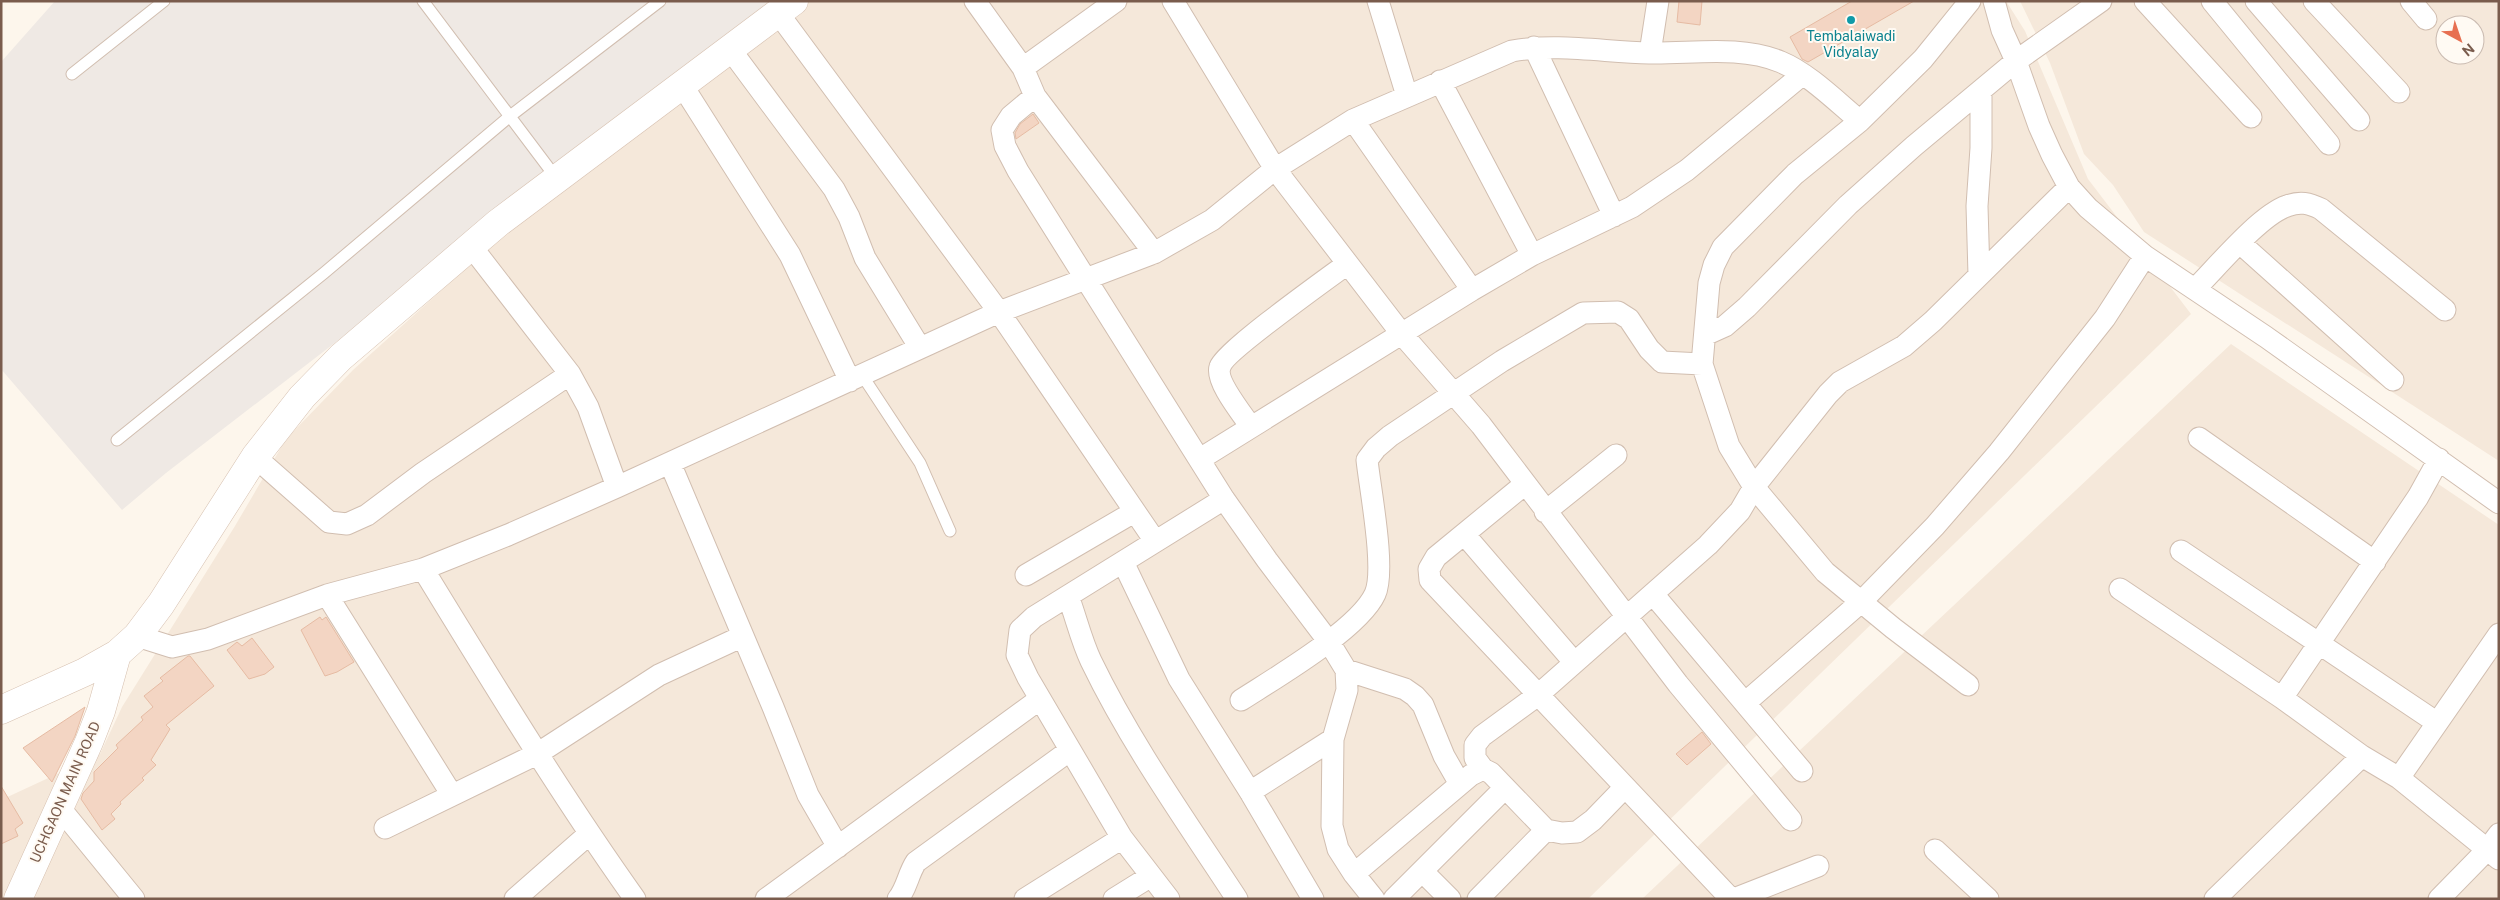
<svg xmlns="http://www.w3.org/2000/svg" width="2500" height="900" viewBox="0 0 2500 900" font-family="'Public Sans',sans-serif">
  <style>
    .residential { fill: #f5e8da; fill-rule: evenodd }
    .industrial { fill: #efe9e4 }
    .building { fill: #f3d5c3; stroke: #e6bba3 }
    .lines { fill: none; stroke-linecap: round; stroke-linejoin: round }
    .lane-casing { stroke: #d1beb0; stroke-width: 13 }
    .street-casing { stroke: #d1beb0; stroke-width: 23 }
    .secondary-casing { stroke: #d6c0b0; stroke-width: 29 }
    .lane { stroke: #fff; stroke-width: 11 }
    .street { stroke: #fff; stroke-width: 21 }
    .secondary { stroke: #fff; stroke-width: 28 }
    .culture-dot { fill: #0f9aa8; stroke: #fffaf3; stroke-width: 2 }
    .labels { text-anchor: middle; stroke-width: 4; stroke-linejoin: round; paint-order: stroke }
    .culture-label { font-size: 14px; fill: #0d838f; stroke: #fffaf3 }
    .street-label { font-size: 14px; fill: #7a5c4d; stroke: #fffaf3 }
  </style>
  <rect width="100%" height="100%" fill="#fdf6ec"/>
  <path class="residential" d="M810,1H2006L2025,31L2088,179L2191,314L1588,899H1V800L100,754L122,707L235,526L286,439L353,370L504,234L574,184Z
    M2020,1H2499V461L2144,232L2113,185L2084,154L2050,63ZM2445,25H2475V55H2445Z
    M2231,344L2499,525V899H1642Z"/>
  <path class="industrial" d="M55,1H778L166,473L122,510L1,369V62Z"/>
  <path class="building" d="M1679,1H1702L1700,25L1677,22Z
    M1852,1H1914L1808,62L1802,59L1790,37Z
    M1033,114L1039,123L1016,139L1015,133L1020,124Z
    M320,617L322,620L326,617L354,662L337,672L325,676L301,630Z
    M252,638L274,667L265,674L249,679L227,650L237,642L242,646Z
    M188,656H190L214,686L166,725L170,729L151,760L156,765L142,778L144,780L120,802L121,804L111,814L115,819L102,830L81,799L83,793L94,781V772L118,748L116,745L143,720L141,717L153,707L144,696L163,681L160,678Z
    M85,707L75,736L52,782L23,748Z
    M1702,732L1711,744L1687,765L1676,754Z
    M1,786L23,823L15,829L18,836L1,844Z"/>
  <g class="lines">
    <g class="lane-casing">
      <path id="lane" d="M423,1L557,179
        M72,74L164,1
        M862,375L920,463L950,531
        M117,440L324,273L509,117L660,1"/>
    </g>
    <g class="street-casing">
      <path id="street" d="M975,1L1023,68L1035,96L1154,253
        M1173,1L1275,169L1401,333L1481,425L1678,684L1791,820
        M1378,1L1407,96
        M1994,1L2002,30L2016,61L2039,126L2052,155L2069,187L2088,208L2145,256L2266,337L2499,503
        M2145,1L2251,117
        M2212,1L2329,144
        M2256,1L2359,120
        M2314,1L2399,92
        M2411,1L2426,19
        M778,13L999,312L1155,541
        M1534,47L1614,216
        M730,49L834,189L849,217L865,258L920,348
        M1650,53L1658,1
        M1023,68L1116,1
        M1440,81L1532,255
        M682,85L790,255L850,381
        M1035,96L1011,116L1002,130L1005,146L1018,171L1224,499L1267,560L1329,642L1346,670L1347,690L1333,739L1332,826L1338,849L1354,874L1374,899
        M1353,120L1472,290
        M2240,243L2393,380
        M471,246L570,374L588,407L617,487
        M1979,275L1977,206L1981,148V92
        M2195,289C2217,267 2260,215 2287,206C2300,201 2309,203 2321,209L2445,310
        M1705,335L1725,326L1747,307L1848,205L1914,146L2016,61L2101,1
        M1251,427C1243,415 1215,381 1220,367C1224,352 1328,278 1347,264
        M2199,438L2375,562
        M255,457L329,522L347,524L367,515L423,473L570,374
        M1200,459L1472,290L1532,255L1632,207L1687,170L1802,75
        M670,463L773,707L808,795L838,847
        M1525,484L1436,557L1429,569L1430,580L1731,899
        M1545,512L1616,455
        M1464,534L1574,662
        M2181,551L2436,722
        M1123,562L1179,679L1250,792L1313,899
        M423,569C491,680 559,792 635,899
        M1026,575L1134,512
        M2120,589L2282,698L2362,756L2399,778L2499,859
        M1653,594L1802,771
        M327,595L452,795
        M1068,596C1076,617 1081,640 1091,661C1131,744 1186,821 1237,899
        M137,636L172,647L208,639L327,595L423,569L508,535L617,487L999,312L1154,253L1212,220L1275,169L1353,120L1512,51C1557,43 1604,52 1649,53C1692,54 1740,45 1781,62C1808,73 1837,102 1860,121
        M1346,670L1405,689L1415,696L1423,705L1444,756L1460,784
        M1968,685L1893,628L1825,572L1754,487L1729,446L1702,364L1709,283L1714,265L1723,247L1795,174L1860,121L1923,59L1970,1
        M2282,698L2418,497L2439,459
        M1241,700C1275,678 1359,629 1375,594C1386,570 1370,489 1367,460L1376,448L1390,436L1502,361L1583,313L1618,312L1629,319L1649,349L1662,362L1702,364
        M1745,703L1862,601L1935,526L1999,452L2105,318L2145,256
        M1483,769L1475,758V745L1482,736L1538,695L1708,545L1740,511L1754,487L1828,394L1840,382L1904,346L1933,321L2069,187
        M2399,778L2499,634
        M1250,792L1333,739
        M59,807L134,899
        M385,828L537,754L659,675L743,636
        M1935,850L1988,899
        M1422,871L1450,899
        M1354,874L1471,775L1483,769L1491,773L1546,830L1562,833L1577,832L1593,820L1625,787
        M515,899L589,834
        M766,899L1040,699
        M898,899C907,888 908,874 916,862L1069,751
        M1025,899L1122,838
        M1114,899L1151,876
        M1169,899L1122,838L1028,678L1017,655L1020,630L1034,617L1224,499
        M1394,899L1504,789
        M1478,899L1546,830
        M1734,899L1818,866
        M2215,899L2362,756
        M2439,899L2487,850L2499,834"/>
    </g>
    <g class="secondary-casing">
      <path id="secondary" d="M1,710L85,672L117,654L137,636L161,604L255,457L302,397L341,357L498,223L794,1
        M18,899L89,742L101,711L117,654"/>
    </g>
    <use href="#lane" class="lane"/>
    <use href="#street" class="street"/>
    <use href="#secondary" class="secondary"/>
  </g>
  <circle class="culture-dot" cx="1851" cy="20" r="5"/>
  <g class="labels">
    <g class="culture-label">
      <text x="1851" y="41">Tembalaiwadi<tspan x="1851" dy="16">Vidyalay</tspan></text>
    </g>
    <g class="street-label">
      <text transform="translate(65 792) rotate(-66)" y="5">UCHGAON MAIN ROAD</text>
    </g>
  </g>
  <rect width="2500" height="900" fill="none" stroke="#7a5c4d" stroke-width="5"/>
  <g transform="translate(2460 40) rotate(140)"><circle r="24" fill="#fffaf3" stroke="#cabbb1"/>
  <path d="M0-4L9 19L0 12L-9 19Z" fill="#e76f51"/>
  <text y="-8" font-size="14" font-weight="bold" text-anchor="middle" fill="#7a5c4d">N</text>
  </g>
</svg>
